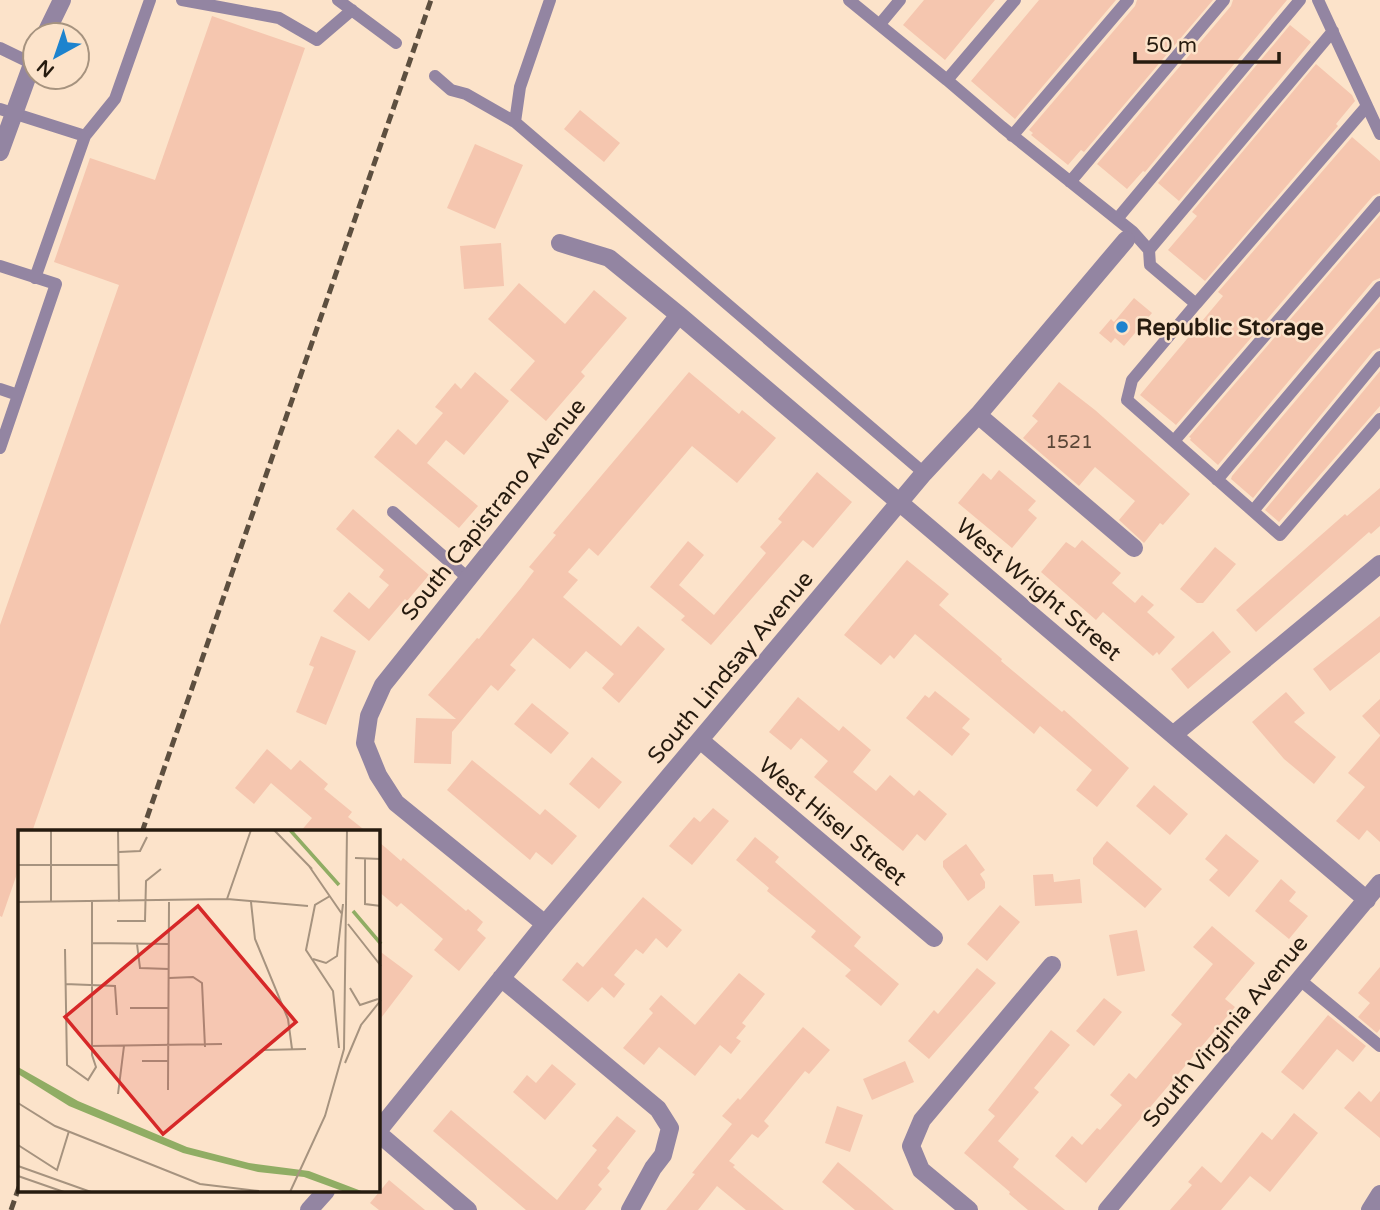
<svg xmlns="http://www.w3.org/2000/svg" width="1380" height="1210" viewBox="0 0 1380 1210" font-family="'Varela Round',sans-serif">
  <style>
    .building { fill: #f5c6af }
    .lines { fill: none; stroke-linecap: round; stroke-linejoin: round }
    .lane { stroke: #9385a2; stroke-width: 12 }
    .street { stroke: #9385a2; stroke-width: 18 }
    .rail { stroke: #5d4f3f; stroke-width: 5; stroke-dasharray: 10 5; stroke-linecap: butt }
    .poi-dot { fill: #1d83ce; stroke: #fce3ca; stroke-width: 2.5 }
    .labels { text-anchor: middle; stroke-width: 5; stroke-linejoin: round; paint-order: stroke }
    .number-label { font-size: 19px; fill: #5a4637 }
    .poi-label { font-size: 23px; font-weight: bold; fill: #261b0f; stroke: #fce3ca; text-anchor: start }
    .street-label { font-size: 23px; fill: #261b0f; stroke: #fce3ca }
    .inset-river { fill: none; stroke: #90ad64; stroke-width: 3.5 }
    .inset-road { fill: none; stroke: #a6937f; stroke-width: 2 }
    .view { fill: #d62828; fill-opacity: 0.15; stroke: #d62828; stroke-width: 3.5 }
    .inset-edge { fill: none; stroke: #261b0f; stroke-width: 3.5 }
  </style>
  <rect width="100%" height="100%" fill="#fce3ca"/>
  <path class="building" d="M924,0H995L945,60L903,25Z
    M1039,0H1116L1015,119L971,81Z
    M1137,0H1213L1084,152L1081,150L1068,165L1031,135L1033,133L1029,130L1135,6Z
    M1233,0H1287L1145,172L1143,171L1127,189L1097,164L1231,6Z
    M212,16L305,48L32,832H19V868L2,917L0,916V625L119,285L54,262L90,158L155,180Z
    M1290,25L1311,42L1179,201L1158,183Z
    M1316,64L1352,95L1355,101L1336,124L1338,126L1205,281L1168,250L1197,216L1192,212Z
    M580,110L620,143L604,162L564,129Z
    M1352,137L1380,161V193L1373,196L1176,425L1140,395L1223,296L1218,292Z
    M475,144L523,165L495,229L447,208Z
    M1380,215V278L1373,281L1218,465L1190,440L1191,438L1189,437Z
    M501,243L504,286L464,289L460,246Z
    M519,283L565,324L594,290L627,318L581,372L585,376L546,421L510,390L535,361L488,319Z
    M1134,298L1152,313L1124,346L1115,338L1111,343L1099,333L1111,319L1114,322Z
    M1380,301V348L1373,351L1253,498L1231,479L1232,476Z
    M1380,371V406L1279,522L1265,510Z
    M475,372L509,401L464,455L446,440L427,463L478,506L459,528L374,457L398,429L416,445L443,413L435,407L455,383L461,389Z
    M689,372L739,414L742,410L776,438L737,483L692,446L598,556L589,548L568,572L578,580L563,597L621,646L638,626L665,649L619,703L602,688L614,674L586,651L570,669L533,638L510,665L516,670L498,691L491,685L452,732L451,764L414,763L416,718L456,719L428,695L477,638L479,639L521,588L534,571L529,567L556,535L553,533Z
    M1059,382L1095,410L1190,494L1163,525L1160,523L1144,543L1119,520L1135,501L1095,467L1079,486L1023,438L1038,421L1032,416Z
    M999,470L1036,501L1028,510L1037,518L1012,548L958,503L983,473L991,480Z
    M817,472L852,502L813,548L803,540L711,645L681,620L685,616L650,587L688,541L704,555L679,585L714,615L766,553L760,547L782,522L778,519Z
    M1380,488V526L1371,534L1369,532L1256,632L1236,610L1345,514L1347,516Z
    M353,509L429,575L407,601L405,599L369,641L333,611L349,592L369,609L389,585L379,577L384,570L336,529Z
    M1082,540L1121,573L1112,583L1135,603L1142,595L1154,605L1147,612L1175,637L1159,655L1157,652L1153,656L1103,612L1096,620L1041,572L1066,542L1075,548Z
    M1215,547L1236,564L1203,603H1197L1180,589Z
    M907,560L949,594L939,605L1002,659L1001,661L1062,712L1064,710L1129,768L1097,807L1076,790L1092,770L1040,726L1034,734L915,634L894,659L890,655L881,665L844,635Z
    M1380,616V652L1330,691L1313,669Z
    M1213,631L1231,652L1188,689L1171,669Z
    M321,636L356,651L326,725L296,712L314,667L309,665Z
    M935,691L970,719L962,728L970,734L952,756L906,718L925,695L929,698Z
    M1286,692L1305,713L1294,722L1336,757L1314,784L1284,759L1252,722Z
    M798,697L839,731L843,726L871,750L853,772L876,791L890,775L914,796L919,790L947,814L925,841L917,834L903,851L814,777L828,761L801,738L791,750L769,732Z
    M1380,699V735L1362,716Z
    M532,703L569,733L551,754L514,724Z
    M1380,736V842L1367,830L1359,840L1336,821L1365,787L1348,773Z
    M267,749L291,770L300,760L328,784L324,789L352,812L348,817L367,832H300L312,818L271,783L254,804L235,788Z
    M592,757L622,782L599,809L569,784Z
    M472,760L540,815L545,809L577,836L552,865L536,852L530,860L447,790Z
    M1154,785L1188,814L1170,835L1136,806Z
    M713,808L729,821L692,865L669,846L694,817L700,822Z
    M1226,834L1259,861L1229,897L1209,880L1218,870L1205,859Z
    M755,837L779,857L775,862L861,937L854,946L899,984L881,1006L845,976L851,970L811,937L816,931L767,891L769,888L736,860Z
    M378,841L401,861L403,858L466,911L468,909L483,922L477,930L486,938L459,971L434,950L443,939L401,903L397,907L378,891Z
    M1107,841L1162,889L1145,908L1093,864V858Z
    M966,844L985,870L980,874L985,882V888L968,901L943,867V861Z
    M1053,874L1054,882L1080,879L1082,903L1035,906L1033,875Z
    M1281,879L1296,892L1289,901L1308,916L1289,939L1255,911Z
    M643,897L682,930L667,948L656,938L643,954L636,949L614,975L625,984L614,998L602,987L588,1002L562,980L577,962L583,967Z
    M1000,905L1020,922L987,961L967,944Z
    M1212,926L1255,963L1225,999L1235,1007L1086,1183L1055,1156L1072,1136L1082,1145L1097,1128L1100,1130L1122,1105L1110,1095L1129,1073L1136,1079L1182,1024L1171,1015L1213,964L1193,947Z
    M1137,930L1145,971L1117,976L1109,935Z
    M378,950L413,976L378,1022Z
    M1380,967V1029L1377,1033L1358,1017L1370,1003L1358,993Z
    M977,968L996,983L929,1059L908,1041L934,1010L938,1014Z
    M739,973L765,994L742,1023L746,1026L736,1038L741,1041L731,1054L720,1045L695,1076L659,1047L644,1065L623,1048L653,1013L649,1009L661,995L695,1025Z
    M1104,998L1122,1012L1094,1046L1076,1031Z
    M1328,1015L1366,1046L1353,1062L1337,1049L1303,1090L1281,1072Z
    M803,1027L830,1050L809,1074L805,1071L764,1121L769,1126L758,1138L752,1134L729,1161L735,1165L733,1167L784,1210H746L717,1186L698,1210H666L695,1174L692,1173L732,1124L722,1116L738,1098L740,1100Z
    M1051,1030L1070,1045L1034,1088L1039,1092L998,1141L1019,1159L1013,1167L1065,1210H1028L1009,1194L1010,1192L964,1153L995,1116L988,1110Z
    M905,1061L914,1082L872,1100L863,1079Z
    M552,1064L576,1084L545,1120L513,1092L527,1075L536,1083Z
    M1359,1091L1371,1102L1380,1091V1138L1344,1108Z
    M837,1106L863,1115L850,1152L825,1143Z
    M451,1110L557,1200L597,1150L592,1146L617,1116L636,1131L607,1168L610,1171L598,1185L602,1189L585,1210H526L433,1131Z
    M1294,1113L1318,1133L1270,1192L1250,1176L1221,1210H1170L1192,1185L1188,1182L1202,1166L1221,1183L1262,1132L1272,1140Z
    M838,1162L870,1189L894,1210H855L822,1182Z
    M389,1180L425,1210H379L370,1203Z"/>
  <g class="lines">
    <path class="lane" d="M182,0L279,18L317,40L352,10
      M338,0L396,43
      M550,0L520,87L515,122L924,473
      M849,0L947,80L1002,127L1133,232L1128,237
      M1318,0L1380,134
      M880,24L900,0
      M0,48L31,63
      M435,76L451,90L466,94L515,122
      M947,80L1015,0
      M0,109L85,136L35,278
      M85,136L115,99L150,0
      M1012,136L1128,0
      M1070,182L1224,0
      M1117,219L1300,0
      M1133,232L1149,250L1150,265L1196,304L1132,380L1127,400L1280,535L1380,419
      M1149,250L1333,31
      M0,266L56,284L0,448
      M1196,304L1367,106
      M0,389L18,395
      M1174,441L1380,202
      M1217,480L1380,287
      M1253,511L1380,357
      M393,512L469,579
      M1300,980L1380,1046"/>
    <path class="street" d="M45,35L62,0
      M0,152L35,56
      M560,243L609,258L679,315L1367,900
      M978,415L1134,548
      M1173,735L1380,564
      M700,740L934,938
      M545,924L396,803L378,775L365,743L369,716L383,685L679,315
      M501,978L658,1109L670,1128L663,1155L653,1168L630,1210
      M378,1131L545,924L924,473L978,415L1126,240
      M378,1133L468,1210
      M309,1210L326,1191
      M969,1210L921,1170L911,1146L922,1120L1052,965
      M1107,1210L1380,883
      M1370,1210L1380,1194"/>
    <path class="rail" d="M142,832L431,0
      M11,1210L19,1187"/>
  </g>
  <circle class="poi-dot" cx="1122" cy="327" r="7"/>
  <g class="labels">
    <g class="number-label">
      <text x="1069" y="448">1521</text>
    </g>
    <g class="poi-label">
      <text x="1136" y="335">Republic Storage</text>
    </g>
    <g class="street-label">
      <text transform="translate(493 509) rotate(-51)" y="8">South Capistrano Avenue</text>
      <text transform="translate(1039 589) rotate(40)" y="8">West Wright Street</text>
      <text transform="translate(730 667) rotate(-50)" y="8">South Lindsay Avenue</text>
      <text transform="translate(833 821) rotate(40)" y="8">West Hisel Street</text>
      <text transform="translate(1225 1031) rotate(-50)" y="8">South Virginia Avenue</text>
    </g>
  </g>
  <g transform="translate(18 830)">
    <rect width="362" height="362" fill="#fce3ca"/>
    <path d="M0,237L60,271L169,317L231,333L291,341L346,362H327L286,347L240,342L165,323L51,276L0,244Z" fill="#90ad64"/>
    <path class="inset-river" d="M272,0L321,55M335,81L363,114"/>
    <path class="inset-road" d="M100,0L101,72M256,0L294,39M101,22L122,21L129,7M337,28L363,29M347,28V74L363,76M0,35H100M291,36L324,84M312,66L297,75L288,120L315,161L321,218M209,69L233,0M0,72L209,69L290,76M33,72V0M233,72L237,109L270,189L274,219M99,91H127L128,51L143,39M330,94L363,136M74,113L150,114M119,114L122,138L151,139M47,119L49,235L70,250L78,237L74,225V72M295,129L308,133L319,126L325,74M151,148L175,147L184,153L187,217M47,154L97,156L99,185M332,158L342,175L360,169M112,178H151M73,216L204,214M246,220L288,219M124,231H150M327,233L343,195L363,170M150,260L151,72M100,264L106,216M0,273L37,296L182,354L241,361M0,315L39,340L51,301M0,336L73,362M0,346L46,362M272,362L307,286L326,219L329,0"/>
    <path class="view" d="M180,76L278,192L145,304L47,187Z"/>
    <rect width="362" height="362" class="inset-edge"/>
  </g>
  <g transform="translate(56 56) rotate(220)"><circle r="33" fill="#fce3ca" stroke="#a6937f" stroke-width="2"/>
  <path d="M0-5L12 26L0 18L-12 26Z" fill="#1d83ce"/>
  <text y="-10" font-size="19" font-weight="bold" text-anchor="middle" fill="#261b0f">N</text>
  </g>
  <path d="M1135 52v10h144v-10" fill="none" stroke="#261b0f" stroke-width="3.5"/>
  <text x="1146" y="52" font-size="21" fill="#261b0f" stroke="#fce3ca" stroke-width="5" paint-order="stroke">50 m</text>
</svg>
